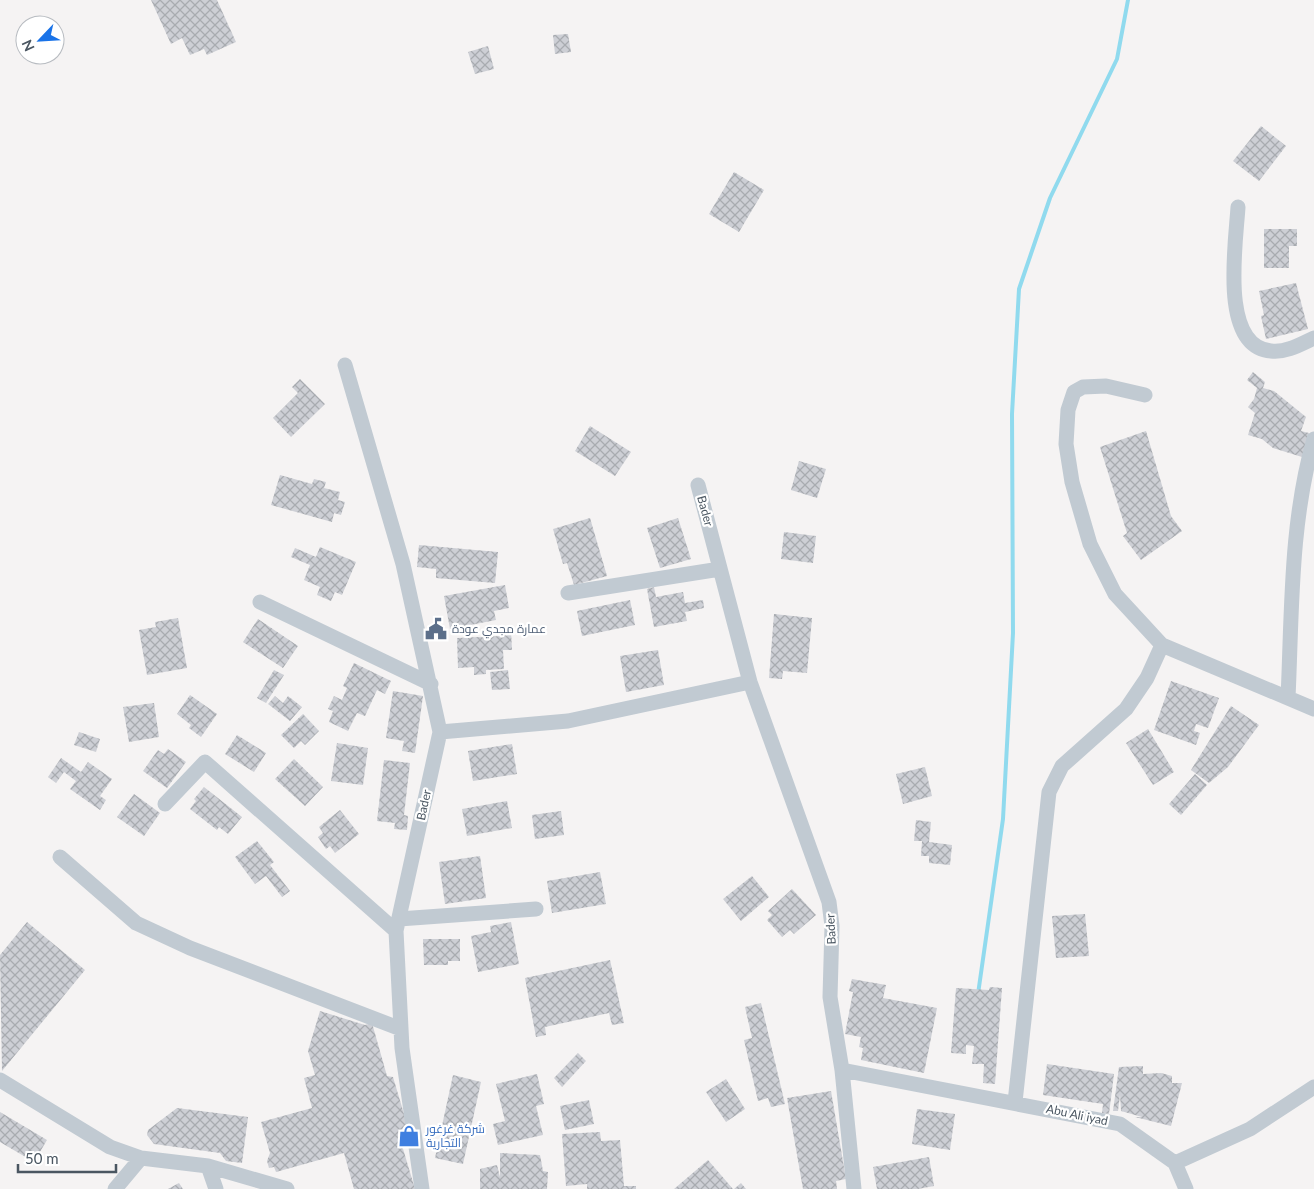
<svg xmlns="http://www.w3.org/2000/svg" width="1314" height="1189" viewBox="0 0 1314 1189" font-family="Lato,Cairo,sans-serif">
  <style>
    .lines { fill: none; stroke-linecap: round; stroke-linejoin: round }
    .stream { stroke: #90daee; stroke-width: 4 }
    .building { fill: url(#building-cross-hatch) }
    .minor { stroke: #c1cad2; stroke-width: 15 }
    .labels { text-anchor: middle; stroke-width: 4.5; stroke-linejoin: round; paint-order: stroke }
    .street-label { font-size: 12px; fill: #4a5661; stroke: #fff }
    .service-label { font-size: 12px; fill: #4e5e75; stroke: #fff; text-anchor: start }
    .shop-label { font-size: 12px; fill: #366cbe; stroke: #fff; text-anchor: start }
  </style>
  <defs>
    <pattern id="building-cross-hatch" width="8" height="8" patternUnits="userSpaceOnUse" patternTransform="scale(1.25)"><rect width="8" height="8" fill="#cdcfd5"/><path d="M0 0l8 8M0 8l8-8" fill="none" stroke="#a8abb0"/></pattern>
  </defs>
  <rect width="100%" height="100%" fill="#f5f3f3"/>
  <g class="lines">
    <path class="stream" d="M978,994L1003,819L1013,633L1012,414L1019,289L1050,198L1117,59L1128,0"/>
  </g>
  <path class="building" d="M151,0H217L236,42L207,55L204,49L190,55L182,38L171,44Z
    M568,34L571,52L555,54L553,35Z
    M488,46L494,69L475,74L468,52Z
    M1261,126L1286,146L1259,181L1233,161Z
    M734,172L764,190L739,232L709,214Z
    M1264,229H1297V246H1289V268H1264Z
    M1296,283L1308,329L1266,339L1261,316L1264,315L1259,291Z
    M1253,372L1265,382L1263,388L1274,391L1306,417L1301,431L1309,433L1302,457L1273,448L1262,439L1248,435L1255,413L1248,407L1254,399L1257,388L1247,380Z
    M300,379L325,404L291,437L273,418L298,393L292,387Z
    M590,426L631,452L615,476L575,451Z
    M1146,431L1171,516L1182,531L1141,560L1123,536L1127,533L1100,447Z
    M799,461L826,469L817,498L791,490Z
    M280,475L312,484L314,479L326,482L324,488L340,492L338,500L345,502L341,515L334,513L332,522L271,505Z
    M590,518L607,576L574,585L567,563L563,564L553,529Z
    M678,518L691,559L660,568L647,528Z
    M784,532L816,536L813,563L781,559Z
    M419,545L498,552L495,583L436,578V569L417,567Z
    M320,547L356,562L342,595L335,592L331,601L317,595L320,587L304,580L310,565L291,557L295,548L316,557Z
    M505,585L509,608L494,611L496,620L450,629L444,596Z
    M654,587L656,597L683,592L685,603L703,600L704,608L685,612L687,621L654,627L647,589Z
    M630,600L635,625L582,636L577,611Z
    M774,614L812,618L807,673L783,671L782,679L769,678Z
    M178,618L187,668L147,675L139,630L156,627L155,622Z
    M258,619L298,646L283,668L243,642Z
    M511,631L512,650H503L504,669L486,670V674L474,675V667L458,668L457,638L501,636V632Z
    M658,650L664,685L626,692L620,656Z
    M354,663L391,681L385,694L377,690L365,716L357,713L348,731L329,722L333,711L328,709L334,696L342,700L347,688L343,686Z
    M274,670L284,675L266,703L257,698Z
    M508,670L510,689L492,690L490,672Z
    M1171,681L1219,698L1208,728L1196,724L1194,731L1200,733L1196,745L1154,730Z
    M393,691L423,696L415,753L402,751L404,741L386,738Z
    M190,695L217,714L201,737L189,728L191,725L177,714Z
    M275,696L283,703L288,696L302,707L290,721L268,704Z
    M154,703L159,737L129,742L123,707Z
    M1231,706L1259,725L1228,767L1209,783L1191,770Z
    M303,714L319,731L305,745L301,741L294,748L281,735Z
    M1148,729L1174,772L1153,785L1126,743Z
    M79,732L100,739L96,752L74,745Z
    M237,735L266,753L254,772L225,754Z
    M337,743L368,748L363,785L331,781Z
    M512,744L517,774L473,781L468,751Z
    M168,749L186,762L167,788L143,771L158,750L164,754Z
    M61,758L81,772L88,762L112,779L100,796L106,800L100,810L70,789L76,781L64,772L56,783L48,777Z
    M294,759L323,787L305,806L275,779Z
    M384,760L410,763L404,815L408,816L407,830L394,829L395,823L377,821Z
    M925,767L932,796L903,804L896,774Z
    M1195,774L1207,785L1181,815L1169,804Z
    M204,787L242,817L228,834L219,827L217,830L190,809L196,801L194,799Z
    M134,794L160,813L144,836L117,817Z
    M507,801L512,828L467,836L462,809Z
    M340,810L359,834L335,853L330,846L326,849L318,837L323,833L319,827Z
    M561,811L564,835L535,839L532,815Z
    M916,820L931,822L929,842L952,845L950,865L929,863V856H921L922,841H914Z
    M257,841L274,862L270,865L290,891L282,897L266,876L255,884L235,857Z
    M480,856L486,898L445,904L439,862Z
    M600,872L606,904L552,913L547,881Z
    M752,876L769,897L741,921L723,899Z
    M792,889L816,915L794,934L790,930L782,937L767,920L772,915L768,911Z
    M1085,914L1089,956L1056,958L1052,916Z
    M27,922L85,970L2,1071L0,955Z
    M511,922L519,964L478,972L471,936L491,932L490,926Z
    M423,939H460V961H448V965H424Z
    M610,960L624,1023L612,1025L609,1013L545,1027L546,1035L536,1037L525,978Z
    M852,979L886,985L883,998L937,1008L924,1073L861,1060L863,1048L859,1047L861,1037L845,1034L853,992L849,991Z
    M990,987L1002,988L995,1084L983,1083L984,1064H972L974,1046L966,1045V1054L951,1053L956,988L989,990Z
    M761,1003L785,1104L771,1107L768,1098L758,1101L744,1040L752,1038L745,1007Z
    M320,1011L365,1025L372,1023L387,1076L393,1077L407,1124L401,1142L415,1189H354L344,1153L276,1172L274,1167L269,1168L267,1161L270,1153L261,1122L312,1108L304,1078L315,1075L308,1051Z
    M578,1053L586,1061L562,1087L554,1078Z
    M1047,1064L1114,1074L1109,1114L1102,1113L1103,1104L1043,1095Z
    M1143,1066V1074L1161,1073L1172,1076V1083H1182L1171,1126L1135,1117H1142L1121,1111L1120,1095L1118,1111H1113L1119,1067Z
    M537,1074L544,1104L536,1106L543,1135L498,1145L493,1124L505,1121L496,1084Z
    M453,1075L481,1082L463,1164L435,1158Z
    M726,1079L745,1109L726,1122L706,1092Z
    M831,1091L846,1179L836,1181L837,1189H803L787,1098Z
    M589,1100L594,1124L565,1130L560,1106Z
    M177,1108L248,1117L242,1163L226,1161L220,1153L154,1144L147,1135L148,1130Z
    M917,1109L955,1114L950,1150L912,1144Z
    M0,1112L47,1140L34,1162L0,1142Z
    M600,1132L601,1141L620,1140L624,1186H636V1189H587V1184L566,1186L562,1134Z
    M500,1153L540,1155L543,1171L548,1172L547,1189H480V1169L497,1165L500,1177Z
    M929,1157L934,1186L918,1189H877L873,1167Z
    M708,1160L733,1189H674Z
    M179,1183L183,1189H168Z
    M741,1183L746,1189H734Z"/>
  <g class="lines">
    <path class="minor" d="M1238,207C1236,242 1219,347 1271,351C1286,353 1301,344 1314,338
      M345,365L403,564L440,732
      M1145,395L1106,386L1083,387L1074,392L1068,410L1066,444L1072,482L1090,544L1115,594L1162,645L1314,709
      M698,485L750,682L829,902L832,926L830,997L842,1070L854,1189
      M568,593L720,569
      M260,602L431,684
      M1288,698C1292,612 1290,522 1314,439
      M165,804L205,762L396,931
      M60,857L136,923L190,948L401,1029
      M399,919L536,909
      M842,1070L1120,1124L1175,1163L1250,1129L1314,1087
      M0,1080L110,1147L141,1158L208,1166L287,1189
      M1015,1102L1049,792L1062,766L1126,709L1147,678L1162,645
      M1175,1163L1186,1189
      M208,1166L216,1189
      M115,1189L141,1158
      M422,1189L402,1048L396,931L440,732L568,721L750,682"/>
  </g>
  <defs>
    <g id="civic-bare" transform="scale(1.725)"><path d="M-.6-6.5H3V-4.5H.6V-3L4-1V1h2V6H-6V1h2V-1L-.6-3ZM-1.2 2.5V6h2.4V2.5Z" fill="#5c6f8a" stroke="#fff" stroke-width="2.5" paint-order="stroke"/></g>
    <g id="shop-bare" transform="scale(1.725)"><path d="M-5-2.5h2.3a2.7 3.5 0 0 1 5.4 0H5L5.5 6h-11ZM-1.5-2.5h3a1.5 2.3 0 0 0-3 0Z" fill="#3f7fe0" stroke="#fff" stroke-width="2.5" paint-order="stroke"/></g>
  </defs>
  <g fill-rule="evenodd">
    <use href="#civic-bare" x="436" y="629"/>
    <use href="#shop-bare" x="409" y="1136"/>
  </g>
  <g class="labels">
    <g class="street-label">
      <text transform="translate(705 511) rotate(75)" y="4">Bader</text>
      <text transform="translate(424 805) rotate(-78)" y="4">Bader</text>
      <text transform="translate(831 929) rotate(-93)" y="4">Bader</text>
      <text transform="translate(1077 1115) rotate(12)" y="4">Abu Ali iyad</text>
    </g>
    <g class="service-label">
      <text x="452" y="633">عمارة مجدي عودة</text>
    </g>
    <g class="shop-label">
      <text x="426" y="1133">شركة غرغور<tspan x="426" dy="14">التجارية</tspan></text>
    </g>
  </g>
  <g transform="translate(40 40) rotate(245)"><circle r="24" fill="#ffffff" stroke="#b7bbc0"/>
  <path d="M0-4L9 19L0 12L-9 19Z" fill="#1a73e8"/>
  <text y="-8" font-size="14" font-weight="bold" text-anchor="middle" fill="#4a5661">N</text>
  </g>
  <path d="M18 1164v8h98v-8" fill="none" stroke="#4a5661" stroke-width="2.5"/>
  <text x="25" y="1164" font-size="15" fill="#4a5661" stroke="#ffffff" stroke-width="4" paint-order="stroke">50 m</text>
</svg>
